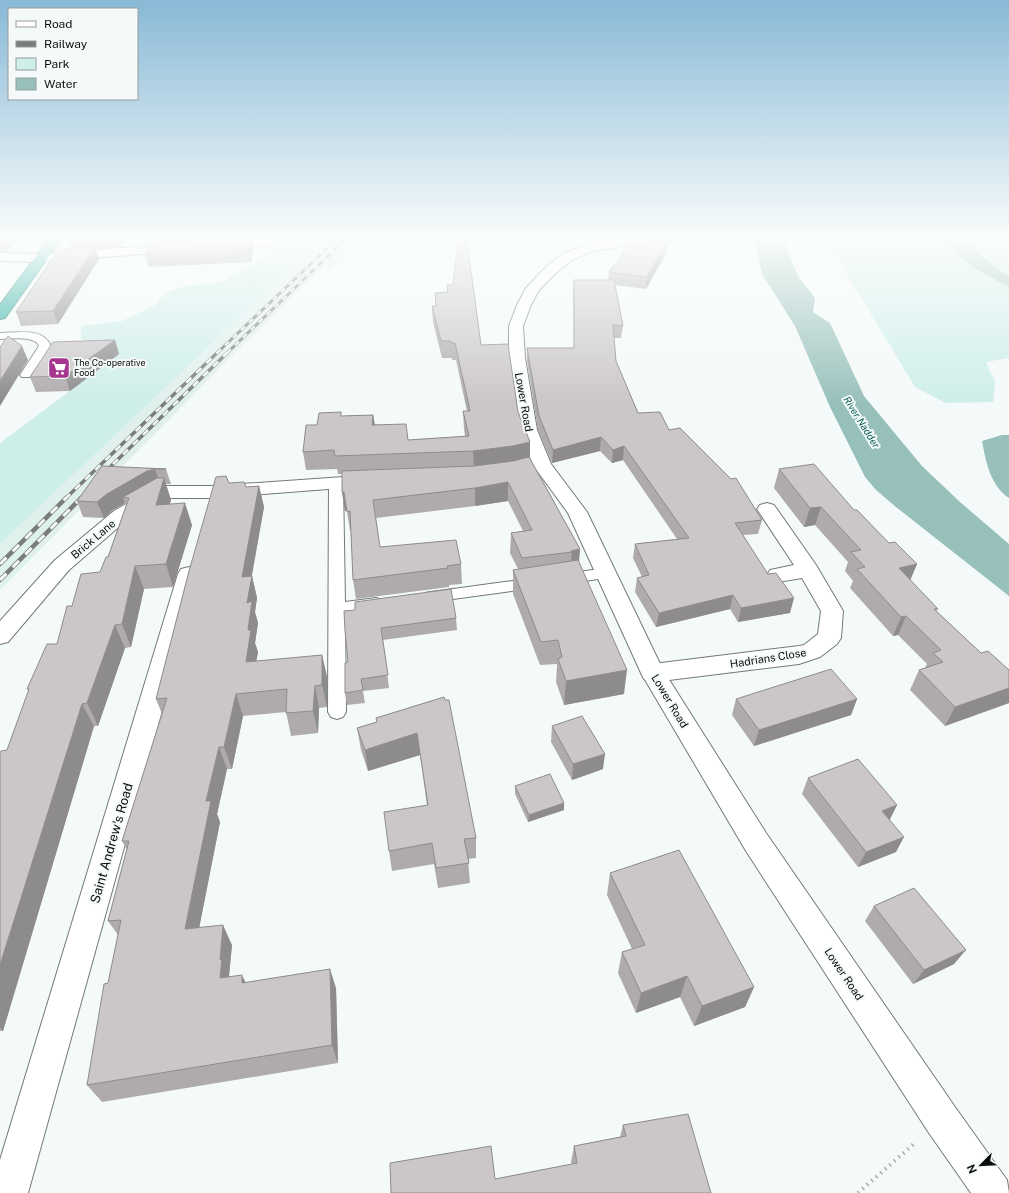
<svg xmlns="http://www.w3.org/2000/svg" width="1009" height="1193" viewBox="0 0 1009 1193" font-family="'Public Sans',sans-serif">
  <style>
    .built { fill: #e0f0ed }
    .green { fill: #ceeeea }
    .water { fill: #98c0bb }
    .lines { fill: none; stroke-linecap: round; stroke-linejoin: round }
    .lane-casing { stroke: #747979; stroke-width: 2 }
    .street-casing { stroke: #747979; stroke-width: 2 }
    .secondary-casing { stroke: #747979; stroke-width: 2 }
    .highway-casing { stroke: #1c746d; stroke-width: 2 }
    .path-far1 { stroke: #a8adac; stroke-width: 1.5; stroke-dasharray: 0.5 2; stroke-linecap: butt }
    .path { stroke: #a8adac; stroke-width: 4; stroke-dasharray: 1.5 4.5; stroke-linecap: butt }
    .lane { fill: #fff; fill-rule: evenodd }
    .street { fill: #fff; fill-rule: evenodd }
    .secondary { fill: #fff; fill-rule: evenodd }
    .highway { fill: #25aba0; fill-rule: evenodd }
    .rail-far2-casing { stroke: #797d7c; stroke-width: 3 }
    .rail-far1-casing { stroke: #797d7c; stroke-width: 3.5 }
    .rail-casing { stroke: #797d7c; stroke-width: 4.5 }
    .rail-far2 { stroke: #f4faf9; stroke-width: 2; stroke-dasharray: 5.5; stroke-linecap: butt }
    .rail-far1 { stroke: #f4faf9; stroke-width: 2.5; stroke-dasharray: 7; stroke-linecap: butt }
    .rail { stroke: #f4faf9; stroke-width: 3; stroke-dasharray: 9; stroke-linecap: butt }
    .wall { fill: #afaaad }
    .shaded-wall { fill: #8e8b8d }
    .building { fill: #cbc6c9; stroke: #8e8b8d }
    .labels { text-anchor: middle; stroke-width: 4; stroke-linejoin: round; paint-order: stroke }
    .far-poi-label { font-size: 9px; fill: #0c0e0e; stroke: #f4faf9; text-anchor: start }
    .far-water-label { font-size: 10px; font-style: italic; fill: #0a5e58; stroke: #f4faf9 }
    .street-label { font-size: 11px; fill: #0c0e0e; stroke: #f4faf9 }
    .near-street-label { font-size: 13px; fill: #0c0e0e; stroke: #f4faf9 }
  </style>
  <rect width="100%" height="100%" fill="#f4faf9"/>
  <path class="built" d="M285,236H362L330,270L322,269L237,351L0,590V544L296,264L258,262Z"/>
  <path class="green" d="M824,236H935L975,269L1009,287V358L986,362L995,382L993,402L946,403L915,387Z
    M961,236H1009V277L975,251Z
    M258,262L296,264L0,544V443L119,354L109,349L81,339V326L122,321L155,305L164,294L184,286L219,283Z"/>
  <path class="water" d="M757,236H784L787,250L799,278L815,298L813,312L830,323L864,396L922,466L960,502L1009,544V596L896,507L876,490L865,477L830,407L795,326L762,274L757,251Z
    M935,236H961L975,251L1009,277V287L975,269Z
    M1002,435H1009V498C990,485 986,462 982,441Z"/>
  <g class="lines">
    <g class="lane-casing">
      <path id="lane" d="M0,333C17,333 43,327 51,346L30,377H22L20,375L39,346C35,335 10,339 0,339Z
        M336,478L341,479L343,482L345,602L376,598L382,600L384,604L382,608L345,614L346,712L343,717L337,719L331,717L328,712L329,482L331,479Z
        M607,568L612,569L615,573L612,577L564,584L558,583L556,579L558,575L564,574Z
        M535,578L541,579L543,583L541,587L431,602L425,601L423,597L425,593L431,592Z"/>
    </g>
    <g class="street-casing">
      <path id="street" d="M269,238L273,239L275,242L273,245L223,249L219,248L217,245L219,242L223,241Z
        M176,244L180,245L182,248L180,251L42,262L0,261V253L42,254Z
        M372,475L379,477L381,481L379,485L213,498H164L128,519L69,570L8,642L0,644V621L55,560L114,511L153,488L160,486H213Z
        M767,503L774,505L816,565L843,611L841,638L837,644L820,657L799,664L653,682L644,679L641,673L644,667L653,664L799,646L804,645L818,634L821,611L802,578L778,582L770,580L767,575L770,570L794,565L757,509L760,505Z
        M189,567L197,569L200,574L28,1193H0V1160L178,574L181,569Z"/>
    </g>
    <g class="secondary-casing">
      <path id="secondary" d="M633,236H659L657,239L653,240L590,252L572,260L558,271L539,290L531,305L523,326L525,358L537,430L551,464L587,512L663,670L766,833L955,1107L1007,1180L1009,1193H971L929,1133L746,851L641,673L568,513L533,465L519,430L509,358V326L517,305L526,288L548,265L562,254L583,246Z"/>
    </g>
    <g class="highway-casing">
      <path id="highway" d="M51,236H63L5,318L0,319V305Z"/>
    </g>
    <path class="path-far1" d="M527,236L556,239
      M286,240L334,237L440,236"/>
    <path class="path" d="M858,1193L916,1142"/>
    <use href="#lane" class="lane"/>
    <use href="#street" class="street"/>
    <use href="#secondary" class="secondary"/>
    <use href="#highway" class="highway"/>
    <g class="rail-far2-casing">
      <path id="rail-far2" d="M217,353L340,236
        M227,353L349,236"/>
    </g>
    <g class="rail-far1-casing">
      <path id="rail-far1" d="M103,474L228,352
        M65,499L218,352
        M80,499L85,493"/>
    </g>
    <g class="rail-casing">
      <path id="rail" d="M0,564L66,498
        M0,580L81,498"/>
    </g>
    <use href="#rail-far2" class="rail-far2"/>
    <use href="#rail-far1" class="rail-far1"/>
    <use href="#rail" class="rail"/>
  </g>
  <path class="wall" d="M0,236H19L7,252H0Z
    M127,236L120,247L95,249L99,259L58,324L21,326L16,312L71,248L69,241Z
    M156,236H257V237L252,238L254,248L251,262L149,267L145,254L158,242Z
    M667,242L666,253L646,289L615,285L623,326L621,338H614L616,361L638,413L669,430L762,520L758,534L743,535L790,613L738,622L730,609L656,627L635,592L637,578L642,577L633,558L635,544L677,539L623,460L612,463L600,451L552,463L538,430L527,361V348H574L573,292L574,280H608L609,272Z
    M435,293L481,345L518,412L530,458L580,549L579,563L624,694L564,705L556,682L557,666V664L540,665L513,594V570L518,569L510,553L511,533L523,531L508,501L475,506L376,518L380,547L461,564L462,584L449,585V587L356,599L353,580L351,531H350L347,511H345L342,492V474H338L337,469L306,470L303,452L317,425L342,416L373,415L375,424L408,440L465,436L464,429L463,411H467L456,360H452V358H442L433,322L432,306H436Z
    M119,354L70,391L36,392L30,377Z
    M102,466L166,469L171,484H166L171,500L170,504L192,525L173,587L144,589L131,647L125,648L98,726H94L3,1031H0V753L7,750L29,691L27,689L57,644L72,606L100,572L108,557L126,505L125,503L113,510L104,518L83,517L77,501Z
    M779,469L854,510L889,543L917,564L910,580L938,609L936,611L981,653L1009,670V703L945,726L910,690L919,670L925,668L927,664L898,635L893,636L850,588L853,581L845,571L848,562L815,525L804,527L774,488Z
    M229,483L246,487L259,486L264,507L252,576L257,598L255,612L258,623L255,643L258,652L256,661L322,655L327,677V707L319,708L318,733L291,736L286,712L243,716L232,769H227L217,814L220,822L199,928L232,945L229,976L230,977L245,982L336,988L338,1063L102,1102L87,1085L118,935L108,921L127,850L122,841L162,714L156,699Z
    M355,610L456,618L457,630L383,640L389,688L363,691L365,703L347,705L345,693Z
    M444,697L476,838V858L468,859L470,883L438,888L434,864L392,871L389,851L427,805L420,755L368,771L361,750L357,728L377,722L376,718Z
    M736,699H857L851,715L754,746L732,715Z
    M552,726L603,769L572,780L551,742Z
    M808,778L897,805L890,819L896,852L858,867L802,794Z
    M515,786L564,803V810L528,822L515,794Z
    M610,873L754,987L745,1007L694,1026L680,997L636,1013L618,973L622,952L632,949L607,895Z
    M874,906L954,964L913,984L865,921Z
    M623,1125L711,1193H391L495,1179L572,1164L571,1162L574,1146L620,1137Z"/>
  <path class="shaded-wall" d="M1,236H19L7,252Z
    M119,236H127L120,247L118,238Z
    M252,236L254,248L251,262L248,250Z
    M667,242L666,253L646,289L647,277Z
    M95,247L99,259L58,324L53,311Z
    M115,340L119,354L70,391L65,376Z
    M22,346L28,360L0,406V381Z
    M373,415L376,434L372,425Z
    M601,437L600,451L552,463L553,450Z
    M530,442V460L474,470L473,451Z
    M624,446L623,460L612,463L613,450Z
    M155,469L160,484L129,498L123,497L125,503L113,510L104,518L97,502L107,494L147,471Z
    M164,478L171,500L163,527L156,505Z
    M508,482V501L475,506V488Z
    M259,486L264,507L250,584L252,576L257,598L255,612L258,623L255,643L258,652L252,684L246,662L248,630L247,603L242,577Z
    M342,492H344L347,511H345Z
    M185,503L192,525L173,587L166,564Z
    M821,507L815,525L804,527L810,508Z
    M580,549L578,568L570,570L572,552L571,551Z
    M917,564L909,583L899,568Z
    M135,566L144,589L131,647L122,624Z
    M733,595L730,609L656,627L659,613Z
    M794,598L790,613L738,622L741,608Z
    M906,616L898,635L893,636L901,617Z
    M115,625L125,648L98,726L87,703Z
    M322,655L327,677V707L322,685Z
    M627,670L624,694L564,705L566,681Z
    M315,686L319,708L318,733L313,711Z
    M1009,688V703L945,726L955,707Z
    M236,694L243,716L232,769L224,747Z
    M857,699L851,715L754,746L759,730Z
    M82,704L94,726L3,1031L0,1028V965Z
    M417,733L420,755L368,771L365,750Z
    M219,747L227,769L217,814L220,822L195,949L185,929L206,801Z
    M605,754L603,769L572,780L573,764Z
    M564,803V810L528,822L529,815Z
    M897,805L889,821L882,811Z
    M904,837L896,852L858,867L866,852Z
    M223,925L232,945L229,976L231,979L220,978V960Z
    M966,950L954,964L913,984L924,970Z
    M330,969L336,988L338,1063L332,1045Z
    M242,975L251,994L242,983Z
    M687,976L680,997L636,1013L641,993Z
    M754,987L745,1007L694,1026L702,1006Z"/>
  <path class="building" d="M72,236H119L118,238L69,241Z
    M240,236H252L248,250L145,254L150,243Z
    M636,237L667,242L647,277L609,272Z
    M458,241H467L481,345L508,344L518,412L530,442L513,446L473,451L335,456L334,450L303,452L306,425H317L319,413L341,412V416L373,415L372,425L406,424L408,440L469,436L463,411H470L455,343H451V341H441L432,306H436L435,293L448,292L447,285H453Z
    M95,247L53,311L16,312L59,249Z
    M574,280H614L623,326L613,325L616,361L638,413L660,412L669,430L680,428L731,479L736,478L762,520L735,523L768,574L776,573L794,598L741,608L733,595L659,613L637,578L649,575L635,544L689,538L624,446L613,450L601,437L553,450L539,416L527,348H574Z
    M8,336L22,346L0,381V347Z
    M115,340L65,376L30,377L53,342Z
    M529,457L580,549L571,551L572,552L522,558L511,533L532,530L508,482L475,488L373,500L380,547L456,540L461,564L447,566L448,568L353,580L350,511L347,512L344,492H342V471L474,466L513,461Z
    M814,464L854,510H857L889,543L895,542L917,564L899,568L938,609H934L981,653L988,651L1009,670V688L955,707L919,670L943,662L933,653L941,650L906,616L901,617L857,569L865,567L851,552L861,550L821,507L810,508L779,469Z
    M102,466L166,469H155L147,471L107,494L97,502L77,501Z
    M226,476L229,483L244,482L246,487L259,486L242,577L252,576L247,603L252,601L248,630H251L246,662L322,655V685L315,686L313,711L286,713L287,689L236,694L224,747H219L206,801H211L185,929L223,925L220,960L222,959L220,978L242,975V983L330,969L332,1045L87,1085L104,984L108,983L121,920L108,921L129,841H122L167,698L156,699L189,571L216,477Z
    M157,478H164L156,505L185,503L166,564L135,566L122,624L115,625L87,703L82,704L0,965V753L1,751L7,750L29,689H27L47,644H57L67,606H72L81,574L100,572L106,557H108L129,498L123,497Z
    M578,560L627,670L566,681L558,659L562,657L558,640L541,642L513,570Z
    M451,589L456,618L381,628L388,675L361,679L363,690L345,693V663L348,662L345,631L344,611L355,610V602Z
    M831,669L857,699L759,730L736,699Z
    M444,697L445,700H449L476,838L464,839L469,863L436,868L432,843L389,851L384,812L428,805L417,733L365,750L357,728L377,722L376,718Z
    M582,716L605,754L573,764L552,726Z
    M858,759L897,805L882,811L904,837L866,852L808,778Z
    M550,774L564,803L529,815L515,786Z
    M679,850L754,987L702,1006L687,976L641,993L622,952L645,945L610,873Z
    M914,888L966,950L924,970L874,906Z
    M688,1114L711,1193H391L390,1163L491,1146L495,1179L577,1163L574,1146L626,1136L623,1125Z"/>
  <linearGradient id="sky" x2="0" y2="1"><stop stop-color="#88b9d6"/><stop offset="0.59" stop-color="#fafdfc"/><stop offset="1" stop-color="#fafdfc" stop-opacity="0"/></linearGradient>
  <rect width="1009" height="403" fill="url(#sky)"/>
  <defs>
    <g id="supermarket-square" transform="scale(1.15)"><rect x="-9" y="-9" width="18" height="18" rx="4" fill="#a73590" stroke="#f4faf9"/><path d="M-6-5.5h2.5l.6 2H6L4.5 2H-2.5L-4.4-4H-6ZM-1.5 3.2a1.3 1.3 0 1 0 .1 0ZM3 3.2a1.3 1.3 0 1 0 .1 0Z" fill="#fff"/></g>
  </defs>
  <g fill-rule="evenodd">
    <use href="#supermarket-square" x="59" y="368"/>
  </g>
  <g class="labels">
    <g class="far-poi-label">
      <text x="74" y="366">The Co-operative<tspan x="74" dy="10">Food</tspan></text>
    </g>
    <g class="far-water-label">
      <text transform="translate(862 422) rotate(58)" y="4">River Nadder</text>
    </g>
    <g class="street-label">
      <text transform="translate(524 402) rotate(80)" y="4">Lower Road</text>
      <text transform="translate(93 539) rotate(-40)" y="4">Brick Lane</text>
      <text transform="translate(768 658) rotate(-9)" y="4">Hadrians Close</text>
      <text transform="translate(670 701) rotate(59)" y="4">Lower Road</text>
      <text transform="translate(844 974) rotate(56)" y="4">Lower Road</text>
    </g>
    <g class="near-street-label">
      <text transform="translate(111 843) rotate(-74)" y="5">Saint Andrew's Road</text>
    </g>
  </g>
  <rect x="8" y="8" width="130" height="92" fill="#f4faf9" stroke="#979c9b"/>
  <rect x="16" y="21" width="20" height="6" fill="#ffffff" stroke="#979c9b"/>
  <text x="44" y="28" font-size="12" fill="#0c0e0e">Road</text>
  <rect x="16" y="41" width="20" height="6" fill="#797d7c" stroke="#979c9b"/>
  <text x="44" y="48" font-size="12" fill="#0c0e0e">Railway</text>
  <rect x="16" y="58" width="20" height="12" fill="#ceeeea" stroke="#979c9b"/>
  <text x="44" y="68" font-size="12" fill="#0c0e0e">Park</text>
  <rect x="16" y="78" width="20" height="12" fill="#98c0bb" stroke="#979c9b"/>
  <text x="44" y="88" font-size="12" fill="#0c0e0e">Water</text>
  <g transform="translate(981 1165) rotate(246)" stroke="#f4faf9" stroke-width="3" paint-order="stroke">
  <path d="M0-3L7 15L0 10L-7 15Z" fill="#0c0e0e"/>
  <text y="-6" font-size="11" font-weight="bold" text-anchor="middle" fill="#0c0e0e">N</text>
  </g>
</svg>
